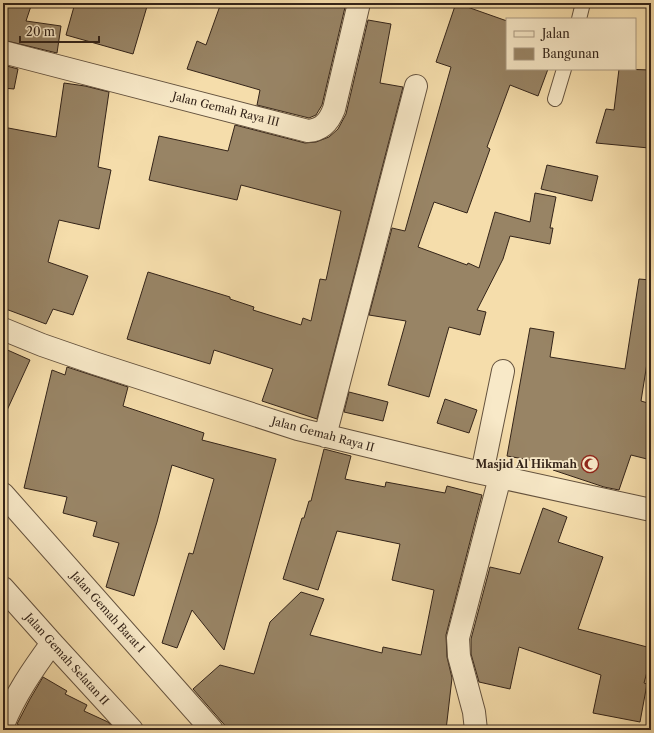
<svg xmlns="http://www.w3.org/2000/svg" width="654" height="733" viewBox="0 0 654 733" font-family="'Libre Caslon Text',serif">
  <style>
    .building { fill: #988465; stroke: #342419 }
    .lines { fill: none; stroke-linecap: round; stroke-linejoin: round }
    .service-casing { stroke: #64523e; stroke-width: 16 }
    .minor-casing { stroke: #64523e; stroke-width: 24 }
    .service { stroke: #f8e9c8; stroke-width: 14 }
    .minor { stroke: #f8e9c8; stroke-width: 22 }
    .labels { text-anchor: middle; stroke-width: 3.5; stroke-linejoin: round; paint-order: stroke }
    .street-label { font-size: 11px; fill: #342419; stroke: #f8e9c8 }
    .poi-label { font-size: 11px; font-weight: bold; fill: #342419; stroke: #f8e9c8; text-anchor: end }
  </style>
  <rect width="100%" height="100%" fill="#f5ddab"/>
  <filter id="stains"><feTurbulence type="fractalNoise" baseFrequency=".005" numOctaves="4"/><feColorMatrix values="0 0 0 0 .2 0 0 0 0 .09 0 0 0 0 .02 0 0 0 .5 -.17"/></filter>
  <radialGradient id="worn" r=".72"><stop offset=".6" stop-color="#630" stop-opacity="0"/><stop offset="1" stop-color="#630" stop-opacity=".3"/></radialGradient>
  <path class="building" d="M3,3H32L26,21L61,26L57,53L3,40Z
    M75,3H148L133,54L66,35Z
    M221,3H346L322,105L316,115L309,118L257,105L260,90L187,69L197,41L206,45Z
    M456,3L507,21V69H548L538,96L510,85L487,147L490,149L467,213L434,202L418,247L467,265L468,263L479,268L495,212L530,222L535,193L556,197L550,228H553L550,244L510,236L503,259L477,310L486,312L480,335L449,327L429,397L388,385L406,321L369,315L392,228L405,231L451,67L436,62Z
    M368,20L391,24L380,83L403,87L317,419L262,401L273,369L214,350L210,364L127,339L148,272L230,297V299L254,307L253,310L301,325L303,318L311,321L320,279L326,280L341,211L241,185L237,200L149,180L159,136L228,151L235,125L305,143L316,142L329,137L338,129L346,114Z
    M3,65L18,69L14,89L3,88Z
    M619,69L651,70V128L649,148L596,143L606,109L614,110Z
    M64,83L85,86L109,92L98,167L111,170L99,229L59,220L48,262L88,276L73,315L53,309L46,324L3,308V127L56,137Z
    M547,165L598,176L592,201L541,189Z
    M639,279L651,280V338L641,401L651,404V460L631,455L619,490L604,487L553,470V464L507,456L530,328L554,332L550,357L625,369Z
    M3,348L30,360L3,419Z
    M67,367L128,387L123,406L204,433L202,440L276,459L224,650L192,610L177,648L162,643L189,553L193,554L214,479L172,465L157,522L134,596L106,587L119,543L93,536L97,522L63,513L67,497L24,488L52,370L65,375Z
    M349,392L388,402L383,421L344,412Z
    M445,399L477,410L469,433L437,423Z
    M324,449L351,456L345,479L385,487L386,482L445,493L447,486L482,495L446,635L447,657L452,678L446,730H229L193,689L220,665L254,674L270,622L301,592L324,599L310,635L382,653L383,647L421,655L434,590L392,580L400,544L337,531L318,590L283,579L302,518H304L309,501H311Z
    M543,508L567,517L558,542L603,557L578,629L651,648V657L644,683L647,684L640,722L593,713L601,675L519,647L510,689L479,682L471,654V639L490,567L520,574Z
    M43,677L67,691L65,694L87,705L84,711L108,722L115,730H28L17,724L30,699Z"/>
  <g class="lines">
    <g class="service-casing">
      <path id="service" d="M579,19L583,3
        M555,99L564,69"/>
    </g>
    <g class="minor-casing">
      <path id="minor" d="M3,52L308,131C322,130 329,122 334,109L359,3
        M3,329L42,345L94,363L298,429L472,471L651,510
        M325,436L416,86
        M482,473L503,371
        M3,494L212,730
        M3,588L52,643L132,730
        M3,725C15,695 33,669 52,643
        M476,730L474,712L459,656L458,638L500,477"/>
    </g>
    <use href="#service" class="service"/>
    <use href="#minor" class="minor"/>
  </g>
  <defs>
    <g id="mosque-ring" transform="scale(0.9)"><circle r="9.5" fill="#f8e9c8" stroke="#8f2418" stroke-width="1.5"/><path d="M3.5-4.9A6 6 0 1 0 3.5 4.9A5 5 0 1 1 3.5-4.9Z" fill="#8f2418"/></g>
  </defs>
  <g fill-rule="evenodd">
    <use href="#mosque-ring" x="590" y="464"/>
  </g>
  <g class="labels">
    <g class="street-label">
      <text transform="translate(226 109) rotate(14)" y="4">Jalan Gemah Raya III</text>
      <text transform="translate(323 434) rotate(15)" y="4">Jalan Gemah Raya II</text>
      <text transform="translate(108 612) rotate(48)" y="4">Jalan Gemah Barat I</text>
      <text transform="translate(67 659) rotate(48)" y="4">Jalan Gemah Selatan II</text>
    </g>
    <g class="poi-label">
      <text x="577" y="468">Masjid Al Hikmah</text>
    </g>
  </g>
  <rect width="654" height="733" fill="none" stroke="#f5ddab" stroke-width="16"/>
  <rect x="4" y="4" width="646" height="725" fill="none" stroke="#342419" stroke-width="2"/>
  <rect x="8" y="8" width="638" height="717" fill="none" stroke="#342419"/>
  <rect x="506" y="18" width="130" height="52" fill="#f8e9c8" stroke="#aa9a82"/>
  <rect x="514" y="31" width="20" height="6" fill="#f8e9c8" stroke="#aa9a82"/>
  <text x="542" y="38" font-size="12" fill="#342419">Jalan</text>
  <rect x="514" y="48" width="20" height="12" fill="#988465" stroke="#aa9a82"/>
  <text x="542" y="58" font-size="12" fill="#342419">Bangunan</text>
  <path d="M20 36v6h79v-6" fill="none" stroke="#342419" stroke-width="2"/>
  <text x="26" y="36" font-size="12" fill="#342419" stroke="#f8e9c8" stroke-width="3" paint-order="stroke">20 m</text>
  <rect width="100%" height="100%" filter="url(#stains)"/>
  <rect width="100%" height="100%" fill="url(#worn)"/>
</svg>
